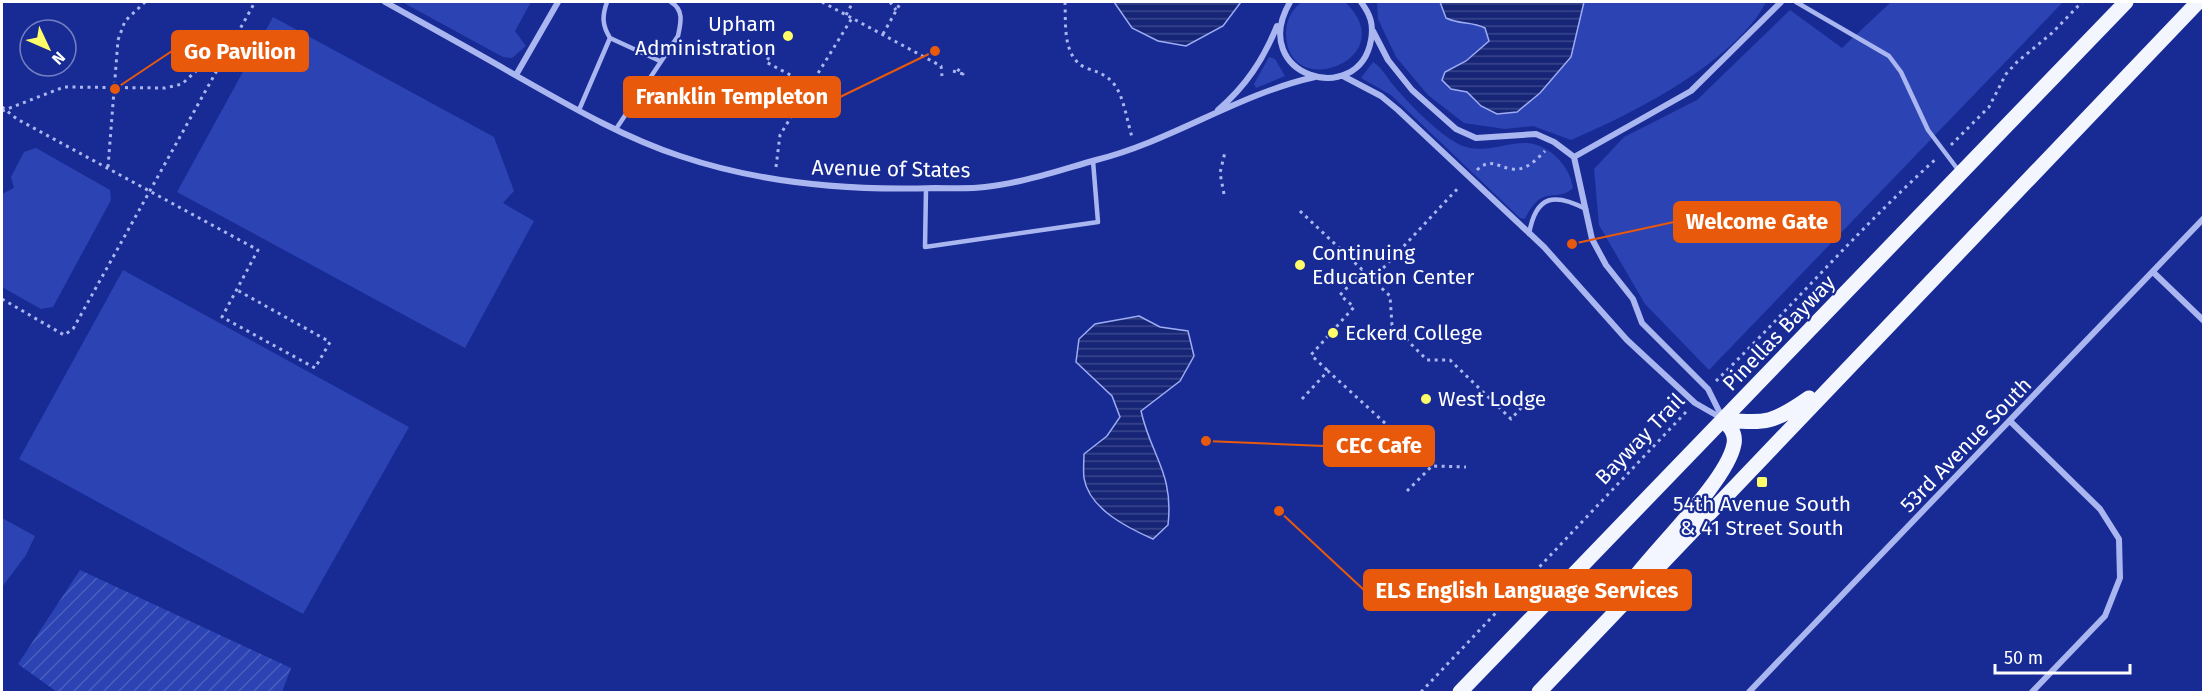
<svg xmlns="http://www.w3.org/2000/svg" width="2205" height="694" viewBox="0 0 2205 694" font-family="'Fira Sans',sans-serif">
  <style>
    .green { fill: #2c43b3 }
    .garden { fill: url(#garden-furrows) }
    .water { fill: url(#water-rules); stroke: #9dacf3; stroke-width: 1.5 }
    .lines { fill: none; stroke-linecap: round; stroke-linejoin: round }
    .path { stroke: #aab6f0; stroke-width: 3; stroke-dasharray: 3 4.5; stroke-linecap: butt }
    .lane { stroke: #aab6f0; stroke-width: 4.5 }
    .street { stroke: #aab6f0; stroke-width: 6 }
    .primary { stroke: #f3f5ff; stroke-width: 15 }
    .poi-dot { fill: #fffe69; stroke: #182b95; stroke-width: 2 }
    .labels { text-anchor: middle; stroke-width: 4.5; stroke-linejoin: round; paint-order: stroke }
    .poi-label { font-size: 21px; fill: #fff; stroke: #182b95; text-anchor: start }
    .street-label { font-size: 21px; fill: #fff; stroke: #182b95 }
    .leader { fill: none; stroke: #e8590c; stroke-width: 2 }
    .callout-dot { fill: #e8590c; stroke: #182b95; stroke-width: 2 }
    .callout { fill: #e8590c; stroke: #e8590c; stroke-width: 2 }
    .callout-label { font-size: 22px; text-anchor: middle; font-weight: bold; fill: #fff }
  </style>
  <defs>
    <pattern id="garden-furrows" width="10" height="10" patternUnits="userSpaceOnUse" patternTransform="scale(1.5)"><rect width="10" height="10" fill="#2c43b3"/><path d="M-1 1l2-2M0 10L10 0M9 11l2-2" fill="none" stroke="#4c5fbe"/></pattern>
    <pattern id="water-rules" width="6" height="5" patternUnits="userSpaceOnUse" patternTransform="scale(1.5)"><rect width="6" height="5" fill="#172577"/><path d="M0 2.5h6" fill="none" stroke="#3a468b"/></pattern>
  </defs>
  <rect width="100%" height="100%" fill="#182b95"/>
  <path class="green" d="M402,2H531L515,31L526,46L512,58L503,57Z
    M1302,2H1345C1405,59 1286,104 1286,33C1286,20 1292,9 1302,2Z
    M1377,2H1766C1735,62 1632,114 1571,140L1533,126L1505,129L1464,123L1428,95L1396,57L1378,19Z
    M1891,2H2063L1709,370L1645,304L1599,225L1594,169L1624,137L1697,100L1790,10L1842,48Z
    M273,17L494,137L514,191L503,203L534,221L465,348L177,192Z
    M1269,57L1275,59L1285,76L1256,88L1254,84Z
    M1373,62C1382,67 1387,78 1394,86C1409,104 1442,138 1463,146C1486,154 1505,142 1527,143C1550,145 1570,166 1573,188C1556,204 1543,182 1525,219L1520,218L1391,95L1361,78Z
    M36,148L110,190L111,200L53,307L41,309L2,287V194L14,188L11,177L24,152Z
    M123,270L409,427L303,614L19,459Z
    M2,518L35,536L26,555L2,587Z"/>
  <path class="garden" d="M80,570L291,668L282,692H57L18,664Z"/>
  <path class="water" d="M1114,2H1241L1223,26L1186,46L1158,41L1132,28Z
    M1440,2H1584L1571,57L1540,93L1517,112L1497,114L1481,106L1467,92L1451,89L1442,80L1445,72L1466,61L1489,41L1485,28C1471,21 1461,25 1446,18Z
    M1139,316L1160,327L1188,331L1194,356L1180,381L1141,411C1151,456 1174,473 1168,525L1153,539C1128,528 1089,509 1084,478C1083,470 1084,462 1084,454L1107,436L1120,417L1112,396L1076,362L1079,339L1095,324Z"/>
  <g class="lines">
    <path class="path" d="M822,2L941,66L942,76
      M890,2L896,10
      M1065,2C1066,24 1062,57 1086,68C1097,72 1106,74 1114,84C1124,97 1127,121 1132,137
      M846,15L853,2
      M883,34L901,2
      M773,51L766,62L811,86
      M953,71L963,74L955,67
      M2,107L17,119L258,250L222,317L315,368L330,342L237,290
      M2,111L64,87L165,88L182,84L237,33
      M1951,145L1989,107L2006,74L2017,62L2052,33L2082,2
      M108,167L118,40L125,21L145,2
      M776,167L780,135L852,18
      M1477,170C1491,157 1497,167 1512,169C1526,171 1536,160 1545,151
      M1224,194L1220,173L1225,152
      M1300,211L1390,296L1392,325L1427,360H1450L1511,419L1522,407
      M1373,279L1460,186
      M2,299L64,335L73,329L255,2
      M1327,370L1311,355L1354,307L1340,295L1363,271
      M1716,381C1791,308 1859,228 1937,158
      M1302,399L1328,371L1432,466
      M1407,491L1432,466L1466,467
      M1421,692L1686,412"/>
    <path class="lane" d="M1796,2L1889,56L1901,72L1928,130L1959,171
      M610,38L660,61
      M579,110L610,38C602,25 602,16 607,2
      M616,129L678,36C681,22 684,10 671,2
      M926,189L925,247L1098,222L1093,161
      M1529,234C1536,194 1555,193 1586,209"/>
    <path class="street" d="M385,2C428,26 472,50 515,75C568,105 622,137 680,156C763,184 848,191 935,188C952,188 969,189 985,187C1022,183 1060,170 1096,160C1172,141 1238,94 1315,77
      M1290,2C1247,76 1359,109 1371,40C1374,24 1370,14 1361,2
      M1373,31L1388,60L1412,90L1456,129L1476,138L1536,134L1554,142L1574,157L1592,239L1606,265L1633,299L1642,323L1708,389L1723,419
      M516,75L558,2
      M1343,76L1381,96L1398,110L1544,247L1627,340L1695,403L1723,419
      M1218,110C1246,86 1263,60 1277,26
      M1574,157L1691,91L1781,2
      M2153,272L2204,321
      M2011,422L2100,509L2119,539L2120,578L2105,616L2032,692
      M1749,692L2204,218"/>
    <path class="primary" d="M1723,420C1767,423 1772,424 1809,398
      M1622,594C1648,555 1727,483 1734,444C1736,433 1730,427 1723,420
      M1460,692L2126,2
      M1539,692L2198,2"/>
  </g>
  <g class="poi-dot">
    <circle cx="788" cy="36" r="6"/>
    <circle cx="1300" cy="265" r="6"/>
    <circle cx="1333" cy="333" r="6"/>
    <circle cx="1426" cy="399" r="6"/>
    <rect x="1756" y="476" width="12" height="12" rx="3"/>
  </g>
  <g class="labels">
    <g class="poi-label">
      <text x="776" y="31" text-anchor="end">Upham<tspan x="776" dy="24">Administration</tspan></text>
      <text x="1312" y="260">Continuing<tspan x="1312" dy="24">Education Center</tspan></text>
      <text x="1345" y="340">Eckerd College</text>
      <text x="1438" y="406">West Lodge</text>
      <text x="1762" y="511" text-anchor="middle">54th Avenue South<tspan x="1762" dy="24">&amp; 41 Street South</tspan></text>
    </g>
    <g class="street-label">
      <text transform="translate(891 169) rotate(1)" y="7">Avenue of States</text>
      <text transform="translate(1779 333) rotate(-46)" y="7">Pinellas Bayway</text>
      <text transform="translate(1640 439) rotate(-46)" y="7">Bayway Trail</text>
      <text transform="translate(1966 445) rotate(-46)" y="7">53rd Avenue South</text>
    </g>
  </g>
  <path class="leader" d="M115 89L172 51M935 51L840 97M1572 244L1674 222M1206 441L1324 446M1279 511L1364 590"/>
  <g class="callout-dot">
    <circle cx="115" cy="89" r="6"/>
    <circle cx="935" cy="51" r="6"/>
    <circle cx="1572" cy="244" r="6"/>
    <circle cx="1206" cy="441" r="6"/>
    <circle cx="1279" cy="511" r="6"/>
  </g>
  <g class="callout">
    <rect x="172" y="31" width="136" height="40" rx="6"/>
    <rect x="624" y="77" width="216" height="40" rx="6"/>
    <rect x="1674" y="202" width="166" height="40" rx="6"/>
    <rect x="1324" y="426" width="110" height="40" rx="6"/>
    <rect x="1364" y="570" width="327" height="40" rx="6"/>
  </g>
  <g class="callout-label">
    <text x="240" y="59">Go Pavilion</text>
    <text x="732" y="104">Franklin Templeton</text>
    <text x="1757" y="229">Welcome Gate</text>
    <text x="1379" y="453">CEC Cafe</text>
    <text x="1527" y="598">ELS English Language Services</text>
  </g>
  <rect width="2205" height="694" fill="none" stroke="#ffffff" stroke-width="6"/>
  <g transform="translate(48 48) rotate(134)"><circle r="28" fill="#182b95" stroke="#7480bf" stroke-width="1.5"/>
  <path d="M0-4.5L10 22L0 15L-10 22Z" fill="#fffe69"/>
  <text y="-9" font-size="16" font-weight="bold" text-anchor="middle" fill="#ffffff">N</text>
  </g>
  <path d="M1995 664v9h135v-9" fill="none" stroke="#ffffff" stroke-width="3"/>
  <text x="2004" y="664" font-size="18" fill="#ffffff" stroke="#182b95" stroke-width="4.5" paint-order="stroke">50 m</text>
</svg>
